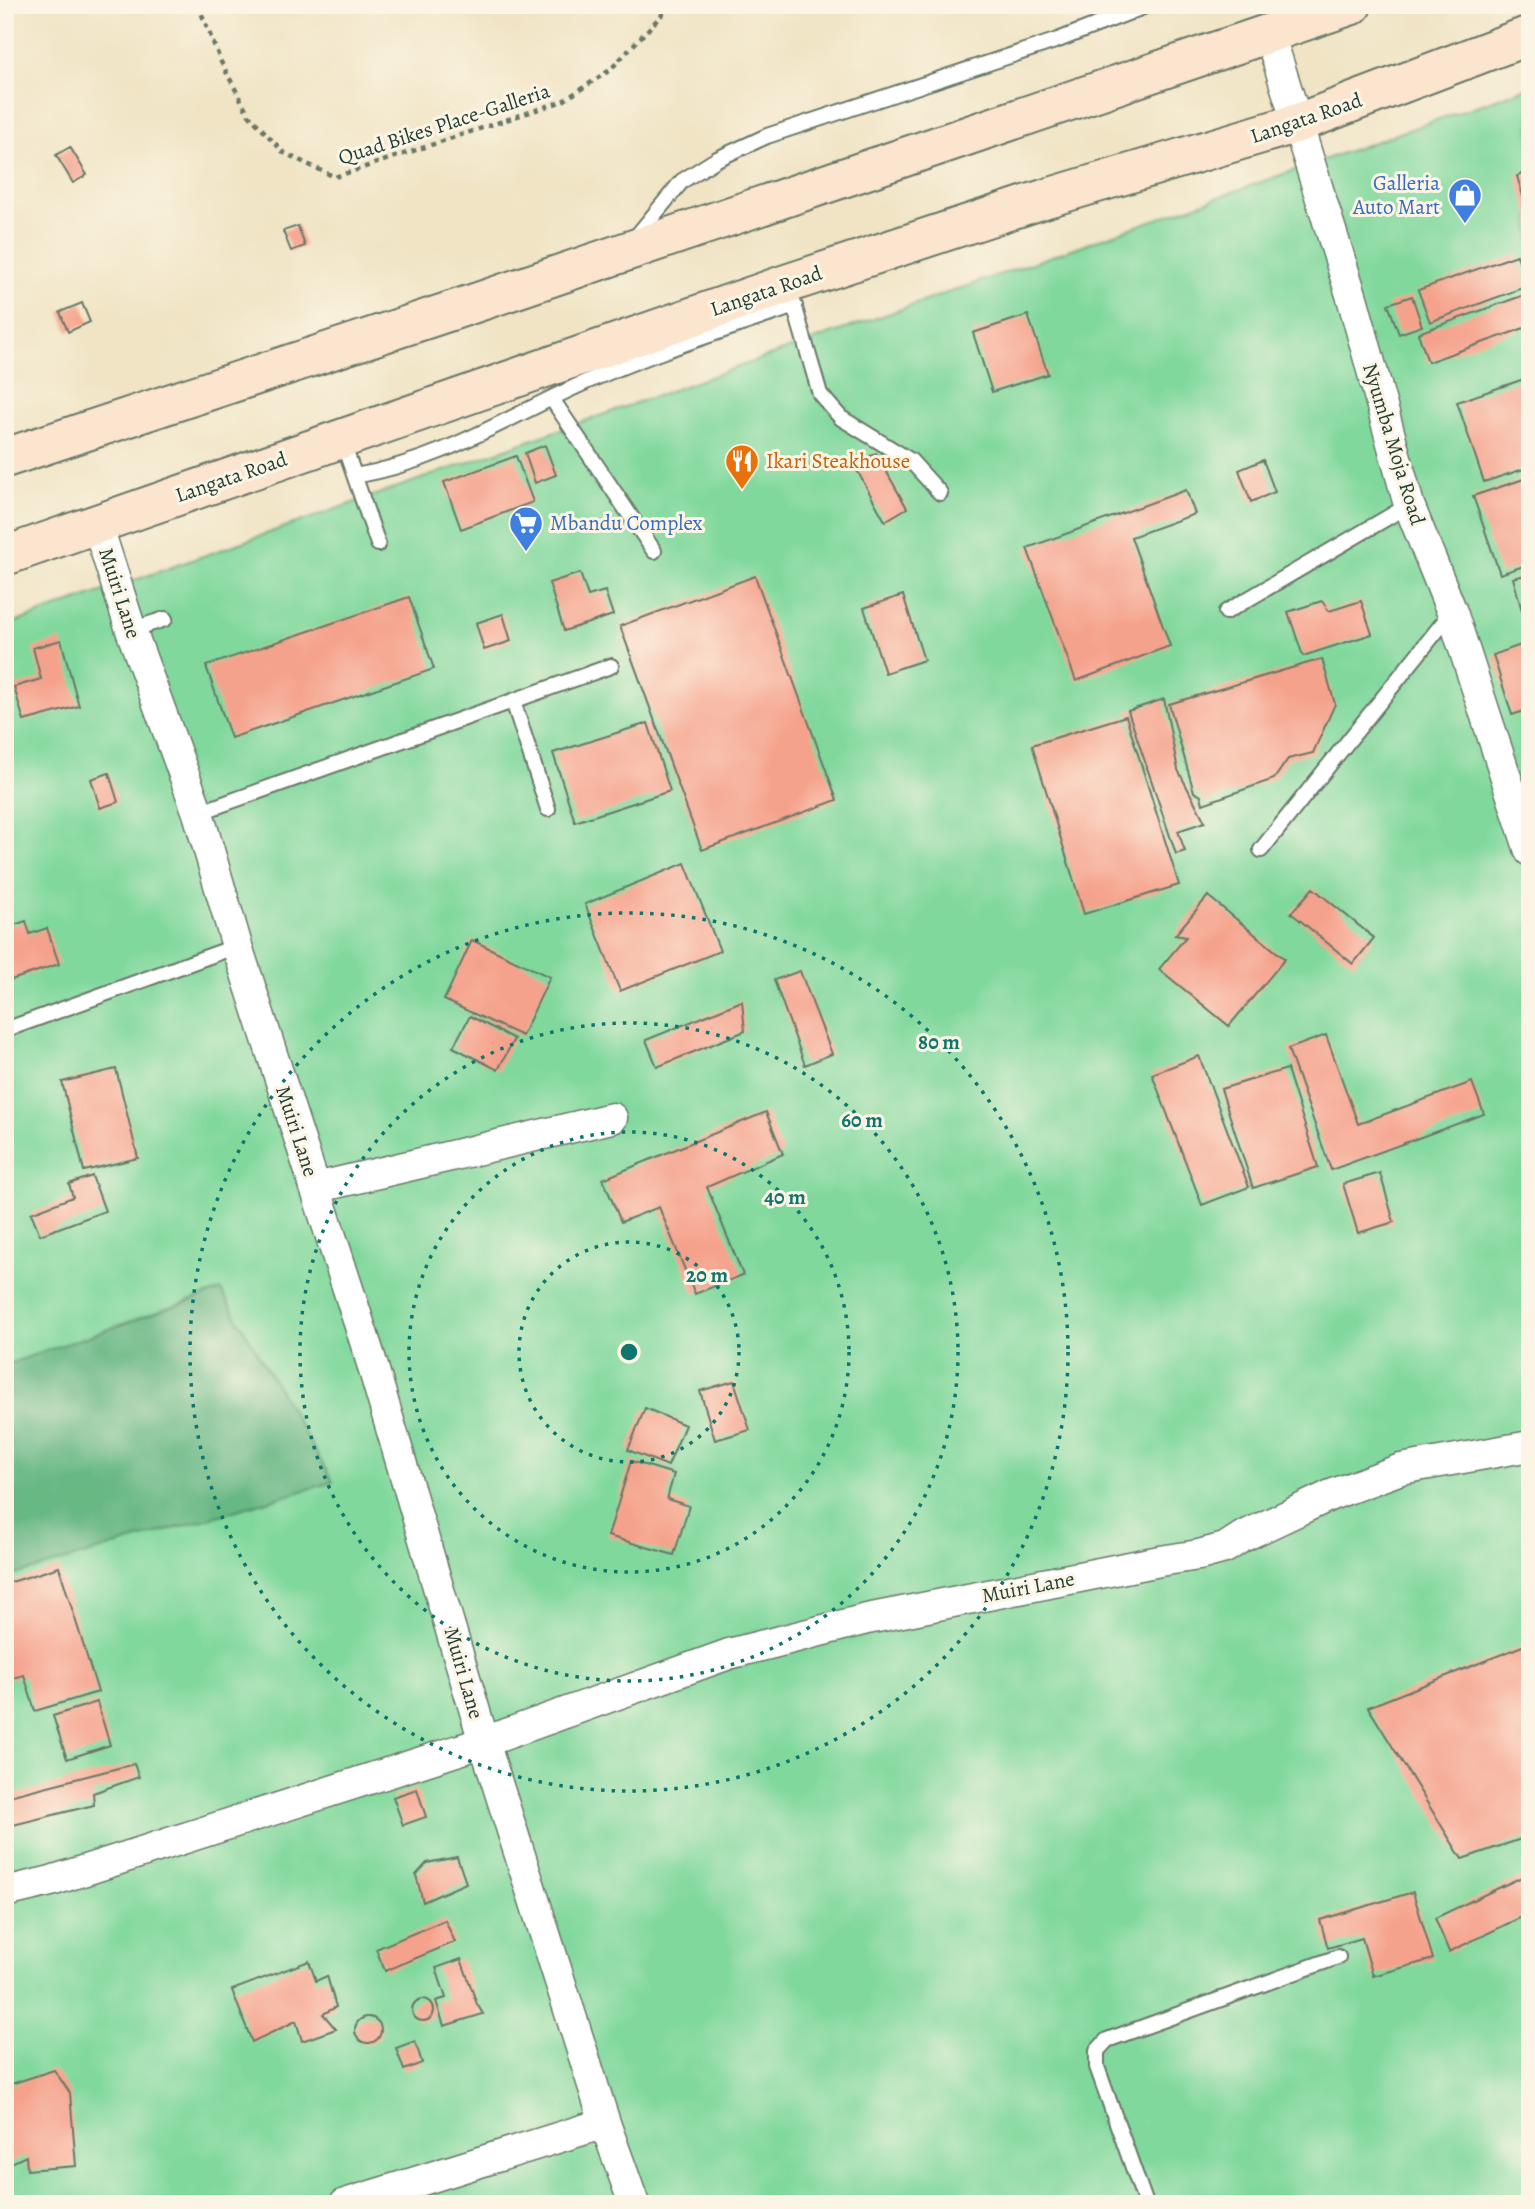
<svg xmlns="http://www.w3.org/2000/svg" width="1535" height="2209" viewBox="0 0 1535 2209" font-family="Alegreya,serif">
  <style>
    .green { fill: #80d89d; stroke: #508a68; stroke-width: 2 }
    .forest { fill: #68b884; stroke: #447a5c; stroke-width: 2 }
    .building { fill: #f5a28c }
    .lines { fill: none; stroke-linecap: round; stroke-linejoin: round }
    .lane-casing { stroke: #687767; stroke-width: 18 }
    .street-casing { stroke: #687767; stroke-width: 33 }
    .secondary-casing { stroke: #687767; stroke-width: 42 }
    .path { stroke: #687767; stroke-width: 4.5; stroke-dasharray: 5 5; stroke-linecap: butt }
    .lane { stroke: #fff; stroke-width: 14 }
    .street { stroke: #fff; stroke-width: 30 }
    .secondary { stroke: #fce5cf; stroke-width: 38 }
    .ring { fill: none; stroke: #0f766e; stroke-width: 3.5; stroke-dasharray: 3.5 7 }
    .labels { text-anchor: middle; stroke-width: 6; stroke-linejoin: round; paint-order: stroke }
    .street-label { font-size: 21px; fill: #1f3d34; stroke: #fcf5e5 }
    .shop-label { font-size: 21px; fill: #366cbe; stroke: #fcf5e5; text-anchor: end }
    .food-label { font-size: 21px; fill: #c56008; stroke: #fcf5e5; text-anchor: start }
    .centre { fill: #0f766e; stroke: #fcf5e5; stroke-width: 3.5 }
    .ring-label { font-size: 21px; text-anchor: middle; font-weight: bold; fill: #0f766e; stroke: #fcf5e5; stroke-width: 6; stroke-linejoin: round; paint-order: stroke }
  </style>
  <rect width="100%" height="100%" fill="#fcf5e5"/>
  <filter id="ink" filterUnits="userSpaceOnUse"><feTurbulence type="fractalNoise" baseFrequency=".0143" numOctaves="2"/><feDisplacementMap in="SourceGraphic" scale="14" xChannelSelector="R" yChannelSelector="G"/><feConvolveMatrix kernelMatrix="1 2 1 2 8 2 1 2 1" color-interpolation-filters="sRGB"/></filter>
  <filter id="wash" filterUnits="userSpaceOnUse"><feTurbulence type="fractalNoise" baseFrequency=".00686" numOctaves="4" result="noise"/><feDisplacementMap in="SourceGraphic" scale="28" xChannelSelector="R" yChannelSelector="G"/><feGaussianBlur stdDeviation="1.57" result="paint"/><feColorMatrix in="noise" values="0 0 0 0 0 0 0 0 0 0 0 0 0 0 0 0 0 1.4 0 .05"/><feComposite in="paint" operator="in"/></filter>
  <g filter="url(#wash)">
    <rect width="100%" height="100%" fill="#f0e4c5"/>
    <path class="green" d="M1530,87V2204H5V626Z"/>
    <path class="forest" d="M221,1290L333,1482L5,1578V1365Z"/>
    <g id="blocks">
      <path class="building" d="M70,147L87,175L73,183L56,155Z
        M1530,171V216H1529L1517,176Z
        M298,226L305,246L291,251L283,231Z
        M1517,255L1528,286L1430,322L1418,290Z
        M1530,293V326L1428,362L1418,333Z
        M1412,296L1422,326L1399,334L1388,304Z
        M82,303L90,322L68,332L60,312Z
        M1028,315L1048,374L992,392L973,333Z
        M1530,377V467L1484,482L1457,402Z
        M545,445L556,475L535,483L525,453Z
        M876,453L907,508L885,521L854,465Z
        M516,456L533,502L461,529L444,482Z
        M1263,460L1275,492L1251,502L1239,470Z
        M1530,477V564L1500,574L1473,496Z
        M1186,490L1195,514L1131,537L1170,646L1076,681L1027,548Z
        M580,573L588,596L605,591L613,615L564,631L549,583Z
        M1530,574V624L1526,625L1513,578Z
        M755,576L837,800L702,850L620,626Z
        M903,595L924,660L885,673L864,608Z
        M409,597L434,669L231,738L206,666Z
        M1322,601L1329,611L1361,601L1372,634L1303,656L1288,612Z
        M503,614L511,641L484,650L476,623Z
        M61,640L79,706L24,721L14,687L41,679L33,648Z
        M1529,642L1530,709L1512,715L1493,655Z
        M1322,659L1335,704L1313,753L1288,759L1274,779L1203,804L1201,796L1194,792L1169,704Z
        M1164,699L1178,770L1205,822L1178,831L1185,851L1176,854L1128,711Z
        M1126,716L1179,885L1084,914L1032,745Z
        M648,723L670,791L575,822L553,753Z
        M109,773L118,802L100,808L91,779Z
        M685,863L720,951L620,991L585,904Z
        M1313,888L1374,938L1353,964L1291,913Z
        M1208,896L1285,959L1229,1026L1159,969L1186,937L1175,935Z
        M5,909L11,926L26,921L30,934L47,928L59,964L5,982Z
        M472,940L550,977L522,1036L444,1000Z
        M800,971L832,1054L805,1065L774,980Z
        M742,1001L745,1031L657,1067L646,1040Z
        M470,1016L514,1039L498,1070L453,1047Z
        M1326,1035L1358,1124L1472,1082L1484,1114L1331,1170L1288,1049Z
        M1199,1056L1249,1187L1202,1205L1152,1074Z
        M116,1069L138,1158L84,1171L62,1082Z
        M1287,1069L1318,1167L1253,1188L1221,1089Z
        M766,1112L783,1154L707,1187L743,1275L695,1294L659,1207L621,1222L603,1179Z
        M1380,1173L1394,1222L1358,1233L1343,1184Z
        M92,1176L105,1211L40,1235L31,1213L73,1197L69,1184Z
        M734,1381L750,1430L715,1440L700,1391Z
        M645,1408L685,1425L668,1466L628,1450Z
        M631,1461L674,1474L667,1499L689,1506L674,1555L608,1536Z
        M59,1567L98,1692L35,1711L24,1675L9,1679L5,1666V1584Z
        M1530,1643V1726L1524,1736L1530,1737V1836L1462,1859L1368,1707Z
        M97,1702L110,1745L67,1759L53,1716Z
        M134,1764L139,1777L93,1793L94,1805L5,1827V1797Z
        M417,1789L426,1817L403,1825L393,1797Z
        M457,1857L466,1883L423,1902L416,1875L427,1863Z
        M1530,1873V1913L1449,1952L1435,1918Z
        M1413,1892L1433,1959L1373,1976L1362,1938L1328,1948L1320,1920Z
        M445,1920L455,1942L385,1971L376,1949Z
        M461,1959L477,2004L483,2014L444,2026L436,2001L446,1998L436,1968Z
        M309,1961L316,1981L327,1976L336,2007L323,2014L336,2029L302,2041L296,2021L252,2042L232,1990Z
        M412 2010a11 11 0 1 1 22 0a11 11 0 1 1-22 0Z
        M355 2030a13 13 0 1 1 26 0a13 13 0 1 1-26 0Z
        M415,2041L422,2063L404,2070L396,2048Z
        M54,2070L70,2093L76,2166L27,2170L26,2156L5,2166V2086Z"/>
    </g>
  </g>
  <g filter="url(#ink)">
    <use href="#blocks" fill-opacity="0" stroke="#687767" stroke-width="2"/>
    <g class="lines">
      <g class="lane-casing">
        <path id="lane" d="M635,238L682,181L717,159L767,136L1058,40L1148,5
          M792,298L820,394L841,418L911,461L940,493
          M552,399L654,551
          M342,440L378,544
          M355,476C447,460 511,414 595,378C660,350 728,329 795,306
          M1226,612L1409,505
          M131,630L165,619
          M513,701L548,809
          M198,813L611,666
          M1261,850L1451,613
          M5,1030L237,946
          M1146,2204L1097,2067V2051L1107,2040L1338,1957"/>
      </g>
      <g class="street-casing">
        <path id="street" d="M1269,33L1353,301L1409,505L1452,612L1530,851
          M97,524L131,630L198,813L237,946L370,1357L484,1742L605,2123L634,2204
          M315,1188L612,1118
          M5,1892L51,1881L484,1742L729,1654L867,1619L1160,1561L1199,1555L1225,1548L1242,1537L1331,1495L1401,1469L1530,1446
          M345,2204L605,2123"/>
      </g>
      <g class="secondary-casing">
        <path id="secondary" d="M5,458L478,302L1352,5
          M5,556L786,284L1047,198L1298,123L1530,35"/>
      </g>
      <path class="path" d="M198,5L221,62L249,115L284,153L335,177L563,101L610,70L671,5"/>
      <use href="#lane" class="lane"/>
      <use href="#street" class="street"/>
      <use href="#secondary" class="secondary"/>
    </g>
  </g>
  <g class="ring">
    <circle cx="629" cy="1352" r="110"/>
    <circle cx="629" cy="1352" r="220"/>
    <circle cx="629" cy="1352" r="329"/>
    <circle cx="629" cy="1352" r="439"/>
  </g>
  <defs>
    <g id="shop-pin" transform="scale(1.75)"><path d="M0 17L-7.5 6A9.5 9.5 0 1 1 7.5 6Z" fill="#3f7fe0" stroke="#fcf5e5"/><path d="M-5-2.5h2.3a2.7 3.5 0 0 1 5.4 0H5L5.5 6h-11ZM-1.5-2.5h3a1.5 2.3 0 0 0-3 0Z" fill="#fff"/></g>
    <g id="restaurant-pin" transform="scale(1.75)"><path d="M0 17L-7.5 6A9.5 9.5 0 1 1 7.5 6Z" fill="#e8710a" stroke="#fcf5e5"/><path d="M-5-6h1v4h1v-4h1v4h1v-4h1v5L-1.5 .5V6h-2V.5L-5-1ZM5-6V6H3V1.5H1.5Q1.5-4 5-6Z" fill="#fff"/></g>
    <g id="supermarket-pin" transform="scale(1.75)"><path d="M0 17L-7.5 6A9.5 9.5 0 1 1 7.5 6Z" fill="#3f7fe0" stroke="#fcf5e5"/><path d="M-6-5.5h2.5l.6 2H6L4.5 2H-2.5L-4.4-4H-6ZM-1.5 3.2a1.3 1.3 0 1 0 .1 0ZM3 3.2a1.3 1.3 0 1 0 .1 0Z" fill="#fff"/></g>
  </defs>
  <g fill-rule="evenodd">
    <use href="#shop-pin" x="1465" y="195"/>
    <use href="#restaurant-pin" x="742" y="461"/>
    <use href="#supermarket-pin" x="526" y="523"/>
  </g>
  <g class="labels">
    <g class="street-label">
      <text transform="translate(1306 118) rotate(-19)" y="7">Langata Road</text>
      <text transform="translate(444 124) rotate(-18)" y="7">Quad Bikes Place-Galleria</text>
      <text transform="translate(766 291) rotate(-19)" y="7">Langata Road</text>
      <text transform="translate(1394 444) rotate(73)" y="7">Nyumba Moja Road</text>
      <text transform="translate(231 477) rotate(-19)" y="7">Langata Road</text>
      <text transform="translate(120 593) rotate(72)" y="7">Muiri Lane</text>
      <text transform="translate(297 1131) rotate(72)" y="7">Muiri Lane</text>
      <text transform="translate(1028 1587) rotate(-11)" y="7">Muiri Lane</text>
      <text transform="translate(464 1673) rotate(74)" y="7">Muiri Lane</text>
    </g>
    <g class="shop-label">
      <text x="1440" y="190">Galleria<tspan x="1440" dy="24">Auto Mart</tspan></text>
      <text x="550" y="530" text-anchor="start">Mbandu Complex</text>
    </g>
    <g class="food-label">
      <text x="766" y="468">Ikari Steakhouse</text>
    </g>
  </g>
  <circle cx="629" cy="1352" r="10" class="centre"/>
  <g class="ring-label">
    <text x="939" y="1049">80 m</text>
    <text x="862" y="1127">60 m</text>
    <text x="785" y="1204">40 m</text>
    <text x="707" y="1282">20 m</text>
  </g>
  <rect width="1535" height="2209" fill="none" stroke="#fcf5e5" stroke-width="28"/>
</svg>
